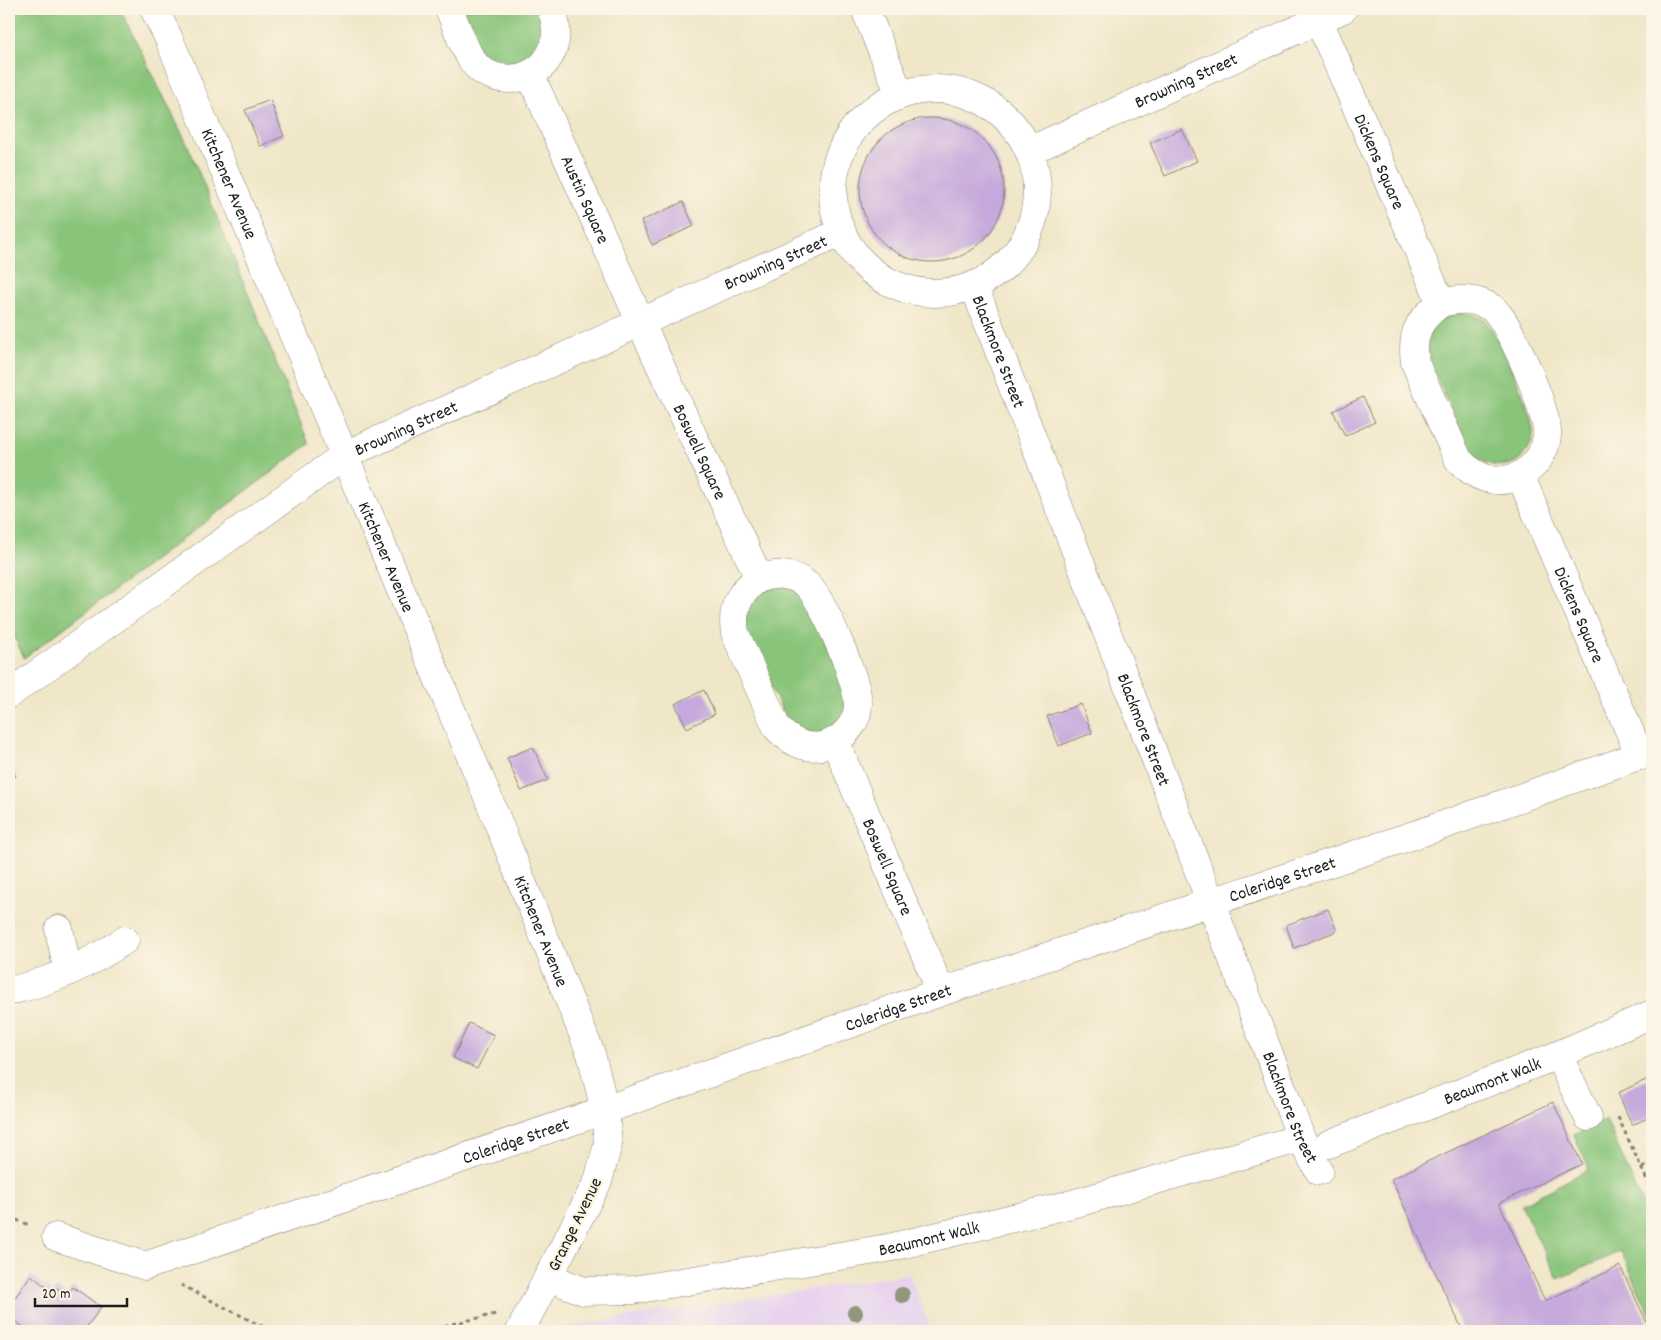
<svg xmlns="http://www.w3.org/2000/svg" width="1661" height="1340" viewBox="0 0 1661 1340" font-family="Dekko,sans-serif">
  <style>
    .built { fill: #e7d2ef }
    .green { fill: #88c479; stroke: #52704a }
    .building { fill: #c5a8dc }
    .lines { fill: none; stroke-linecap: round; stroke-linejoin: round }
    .minor-casing { stroke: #868172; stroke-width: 29 }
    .path { stroke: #868172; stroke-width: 3; stroke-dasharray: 4 4; stroke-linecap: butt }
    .minor { stroke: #fff; stroke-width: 28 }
    .tree { fill: #90977c }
    .labels { text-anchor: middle; stroke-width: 5; stroke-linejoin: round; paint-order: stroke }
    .street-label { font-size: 18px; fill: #1c1c1c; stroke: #fcf5e5 }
  </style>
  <rect width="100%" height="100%" fill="#fcf5e5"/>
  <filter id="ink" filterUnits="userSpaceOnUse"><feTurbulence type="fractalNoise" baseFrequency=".02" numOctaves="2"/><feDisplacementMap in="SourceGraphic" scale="10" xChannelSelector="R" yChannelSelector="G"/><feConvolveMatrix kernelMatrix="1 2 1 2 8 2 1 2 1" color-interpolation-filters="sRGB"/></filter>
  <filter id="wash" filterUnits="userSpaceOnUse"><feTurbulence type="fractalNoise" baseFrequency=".0096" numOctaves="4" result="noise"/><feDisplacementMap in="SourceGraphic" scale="20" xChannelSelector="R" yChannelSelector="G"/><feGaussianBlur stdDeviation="1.12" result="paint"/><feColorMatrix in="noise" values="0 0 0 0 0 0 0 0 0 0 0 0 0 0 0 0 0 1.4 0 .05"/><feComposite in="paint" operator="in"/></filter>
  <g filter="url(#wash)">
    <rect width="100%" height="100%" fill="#f0e6c8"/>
    <path class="built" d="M909,1274L932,1331H554V1329Z"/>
    <path class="green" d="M9,9H120L188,146L309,444L24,658L9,625Z
      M459,9H542L543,52L520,69L486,62Z
      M1458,313C1468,313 1476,314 1484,320C1497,330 1536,419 1533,435C1527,469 1491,475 1470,451C1462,433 1454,416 1446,398C1432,367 1409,325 1458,313Z
      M787,585L809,604L846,687L848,705L843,719L822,736L791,729L744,630L752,594Z
      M1606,1120L1652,1225V1319L1621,1251L1558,1279L1521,1205L1589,1169L1574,1135Z"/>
    <g id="blocks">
      <path class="building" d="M270,100L284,136L260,146L245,110Z
        M860 190a72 72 0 1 1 144 0a72 72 0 1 1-144 0Z
        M1182,129L1197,161L1165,176L1150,143Z
        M683,202L694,226L652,245L641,221Z
        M1363,397L1375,422L1345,436L1333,411Z
        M704,690L715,714L687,728L675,704Z
        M1081,704L1092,733L1059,746L1047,716Z
        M533,747L548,780L521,791L507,758Z
        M9,765L16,776L9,781Z
        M1328,909L1337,931L1294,948L1286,925Z
        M469,1023L494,1035L477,1069L453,1058Z
        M1652,1077V1116L1632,1125L1618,1093Z
        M1553,1102L1582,1164L1499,1203L1545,1301L1620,1266L1651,1331H1463L1391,1179Z
        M31,1275L53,1292L57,1288L67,1295L73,1287L101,1307L84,1331H29L9,1317V1306Z"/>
    </g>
  </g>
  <g filter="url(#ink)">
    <use href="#blocks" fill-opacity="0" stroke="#868172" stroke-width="1"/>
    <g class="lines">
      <g class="minor-casing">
        <g id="minor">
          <path id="s1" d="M154,9L169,39L487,795L591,1054L605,1110L608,1144L598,1181L520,1331"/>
          <path id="s2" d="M449,9C456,25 462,44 471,59C483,78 510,84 530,74L648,339L759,578C775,573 792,573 806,584C822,596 859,684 858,705C858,720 847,734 835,741"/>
          <path d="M865,9L900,95"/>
          <path id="s3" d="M1314,9L1441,303C1460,298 1475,298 1492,308C1509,319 1550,417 1547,436C1545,453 1535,467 1520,475"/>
          <path d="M530,74C554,62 562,34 551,9"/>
          <circle cx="935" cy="191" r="102"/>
          <path id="s4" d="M1029,151L1343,9"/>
          <path id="s5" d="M974,286L1284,1093L1301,1138L1319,1171"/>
          <path id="s6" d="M1441,303C1418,320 1411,334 1415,363L1458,459C1474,477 1496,487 1520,475L1640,756"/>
          <path id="s7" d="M759,578C739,592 731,608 735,633L777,728C793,745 813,753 835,741L941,992"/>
          <path id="s8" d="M9,694L345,455L842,232"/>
          <path d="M59,929L68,972"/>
          <path d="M9,991C52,982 89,964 125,940"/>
          <path d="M1558,1055L1588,1117"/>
          <path id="s9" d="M1329,1144L1558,1055L1652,1014"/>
          <path id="s10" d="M56,1237L145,1266L605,1110L941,992L1435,828L1652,751"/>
          <path id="s11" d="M548,1277L584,1291L633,1290L888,1248L1076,1203L1301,1138"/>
        </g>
      </g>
      <path class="path" d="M1618,1117L1652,1191
        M1642,1168L1652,1163
        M9,1217L29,1225
        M181,1285L271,1331
        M421,1331L496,1314"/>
      <use href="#minor" class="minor"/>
    </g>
    <g class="tree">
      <circle cx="902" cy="1295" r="8"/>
      <circle cx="855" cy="1313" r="8"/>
    </g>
  </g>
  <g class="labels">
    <g class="street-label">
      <text dy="6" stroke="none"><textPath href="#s4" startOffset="172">Browning Street</textPath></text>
      <text dy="6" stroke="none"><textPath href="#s3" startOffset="166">Dickens Square</textPath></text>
      <text dy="6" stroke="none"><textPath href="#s1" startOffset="190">Kitchener Avenue</textPath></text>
      <text dy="6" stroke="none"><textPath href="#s2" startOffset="258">Austin Square</textPath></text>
      <text dy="6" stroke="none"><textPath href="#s8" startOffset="884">Browning Street</textPath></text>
      <text dy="6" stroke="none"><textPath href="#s5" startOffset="70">Blackmore Street</textPath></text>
      <text dy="6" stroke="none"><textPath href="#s8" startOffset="479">Browning Street</textPath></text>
      <text dy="6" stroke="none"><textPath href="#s2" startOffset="535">Boswell Square</textPath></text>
      <text dy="6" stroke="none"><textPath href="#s1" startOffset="595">Kitchener Avenue</textPath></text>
      <text dy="6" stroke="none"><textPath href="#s6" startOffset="396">Dickens Square</textPath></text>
      <text dy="6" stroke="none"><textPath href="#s5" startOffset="475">Blackmore Street</textPath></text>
      <text dy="6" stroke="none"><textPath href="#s7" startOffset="369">Boswell Square</textPath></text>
      <text dy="6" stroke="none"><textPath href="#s10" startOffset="1295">Coleridge Street</textPath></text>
      <text dy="6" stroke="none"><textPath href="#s1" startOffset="1000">Kitchener Avenue</textPath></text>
      <text dy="6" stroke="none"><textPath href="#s10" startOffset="890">Coleridge Street</textPath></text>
      <text dy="6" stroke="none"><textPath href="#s9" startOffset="175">Beaumont Walk</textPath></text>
      <text dy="6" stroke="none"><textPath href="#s5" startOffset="880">Blackmore Street</textPath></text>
      <text dy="6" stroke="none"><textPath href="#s10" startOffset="485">Coleridge Street</textPath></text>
      <text transform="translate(574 1224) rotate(-64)" y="6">Grange Avenue</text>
      <text dy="6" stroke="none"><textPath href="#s11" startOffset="388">Beaumont Walk</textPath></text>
    </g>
  </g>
  <rect width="1661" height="1340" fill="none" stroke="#fcf5e5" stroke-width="30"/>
  <path d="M35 1298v8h92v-8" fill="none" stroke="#1c1c1c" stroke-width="2.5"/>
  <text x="42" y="1298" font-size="15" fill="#1c1c1c" stroke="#fcf5e5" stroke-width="4" paint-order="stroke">20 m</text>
</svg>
